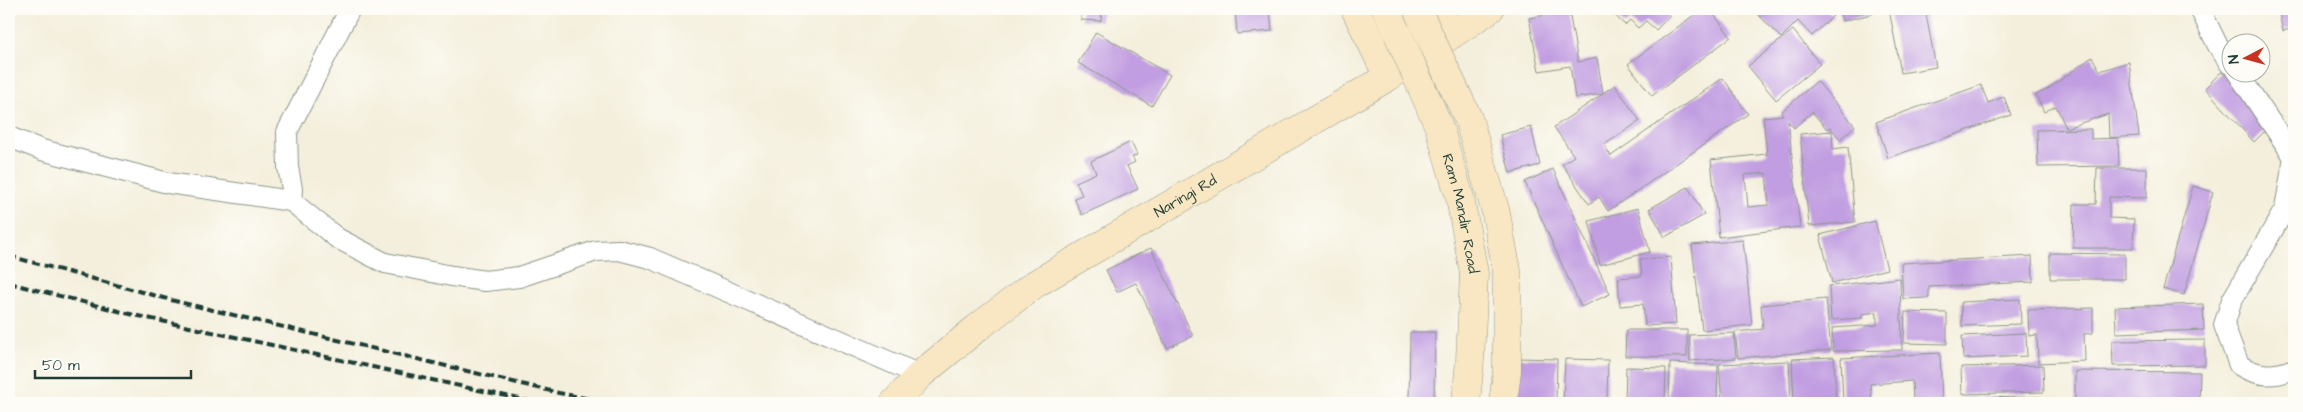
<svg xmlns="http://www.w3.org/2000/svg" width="2303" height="412" viewBox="0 0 2303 412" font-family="'Architects Daughter',sans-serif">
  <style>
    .building { fill: #c19ee1; fill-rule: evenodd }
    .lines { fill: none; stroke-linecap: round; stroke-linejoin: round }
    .street-casing { stroke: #8a9688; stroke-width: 22 }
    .secondary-casing { stroke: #8a9688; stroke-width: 29 }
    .street { stroke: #fff; stroke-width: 20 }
    .secondary { stroke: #f9e7c3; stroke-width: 28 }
    .rail { stroke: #1f3d34; stroke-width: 4; stroke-dasharray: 8 4; stroke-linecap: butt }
    .secondary-bridge-casing { stroke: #8a9688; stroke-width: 29; stroke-linecap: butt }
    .secondary-bridge { stroke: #f9e7c3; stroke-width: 28 }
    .labels { text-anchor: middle; stroke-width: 4; stroke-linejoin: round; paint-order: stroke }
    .street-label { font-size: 15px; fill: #1f3d34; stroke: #fdfcf7 }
  </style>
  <rect width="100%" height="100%" fill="#fdfcf7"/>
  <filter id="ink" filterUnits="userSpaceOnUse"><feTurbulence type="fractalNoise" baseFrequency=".02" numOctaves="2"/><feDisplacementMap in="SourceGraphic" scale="10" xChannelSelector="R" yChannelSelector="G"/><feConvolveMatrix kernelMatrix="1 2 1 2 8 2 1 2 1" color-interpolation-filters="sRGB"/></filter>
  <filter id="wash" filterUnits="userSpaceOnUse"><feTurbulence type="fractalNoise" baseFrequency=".0096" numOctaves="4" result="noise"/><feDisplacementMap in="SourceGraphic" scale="20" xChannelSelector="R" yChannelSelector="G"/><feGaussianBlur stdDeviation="1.12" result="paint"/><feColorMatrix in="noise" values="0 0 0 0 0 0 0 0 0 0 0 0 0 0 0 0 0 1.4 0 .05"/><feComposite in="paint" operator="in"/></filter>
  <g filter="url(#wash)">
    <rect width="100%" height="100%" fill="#f4efdc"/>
    <g id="blocks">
      <path class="building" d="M1081,9H1102L1101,21L1081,20Z
        M1235,9H1270L1272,31L1237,34Z
        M1608,9H1676L1656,30L1646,21L1638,28L1630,20L1625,25Z
        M1702,9H1710L1731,37L1652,96L1628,64Z
        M1753,9H1827L1833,16L1812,36L1798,21L1781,38Z
        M1839,9H1871L1872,14L1842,21Z
        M1889,9H1925L1936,67L1901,73Z
        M2278,9H2294V28L2283,31Z
        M1569,11L1578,62L1597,58L1603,93L1615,85L1640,121L1604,145L1611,156L1723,78L1748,114L1608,211L1599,197L1589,204L1562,164L1574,156L1554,127L1603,94L1575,98L1570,66L1539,71L1529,18Z
        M1793,30L1820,64L1776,100L1748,66Z
        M1096,32L1170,75L1152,106L1078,63Z
        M2092,57L2100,71L2129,62L2139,136L2109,138L2108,114L2066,128L2056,106L2044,112L2036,95L2048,89Z
        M2221,72L2228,77L2268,128L2254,142L2205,88Z
        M1817,81L1855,126L1840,139L1830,127L1827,129L1812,112L1794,128L1788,121L1800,227L1719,237L1711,160L1767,154L1763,117L1783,115L1781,112ZM1766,173L1769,205L1748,207L1745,175Z
        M1981,85L1988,103L2004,97L2011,115L1888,158L1876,122Z
        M1531,127L1540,165L1510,173L1500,135Z
        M2091,129V139L2118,138L2119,166L2038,167L2037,130Z
        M1832,131L1833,149L1848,147L1855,222L1809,226L1800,134Z
        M1131,142L1137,155L1132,157L1135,162L1127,166L1138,189L1082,215L1074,198L1082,195L1076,182L1096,173L1091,161Z
        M2097,168H2147V198L2109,197V218L2134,219L2133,248H2073L2074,204H2096Z
        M1553,169L1610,294L1581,307L1525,182Z
        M2193,186L2213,192L2184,295L2163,289Z
        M1688,187L1704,215L1665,237L1649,209Z
        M1638,208L1650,252L1600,265L1589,221Z
        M1875,221L1887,269L1832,283L1820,235Z
        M1743,240L1752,325L1702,330L1692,245Z
        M1151,248L1193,336L1167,348L1136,283L1117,292L1106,270Z
        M2050,253L2125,254V279H2050Z
        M2032,256L2033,282L1929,287V298L1903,299L1901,263Z
        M1671,257L1676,324L1645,326L1643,304L1620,306L1618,278L1642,276L1640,259Z
        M1900,278L1902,350L1833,351L1832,328L1877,325V312L1862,314V318L1831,320L1829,286Z
        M1826,299L1831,350L1738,358L1735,332L1763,329L1761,305Z
        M2020,299L2021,324L1962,326L1961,302Z
        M2203,304L2204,330L2116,333L2115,307Z
        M2093,308V333L2084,334L2085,361L2038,363L2037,335L2029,336L2028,310Z
        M1905,312L1947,313V344L1904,343Z
        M1626,330H1687V357L1625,356Z
        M1410,332H1435L1434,403H1409Z
        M1734,333L1736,358L1690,361L1689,335Z
        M2026,333L2027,356L1963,359L1962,336Z
        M2205,340V365L2113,366L2112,341Z
        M1940,353L1942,403H1913L1912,381L1870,384L1872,403H1843L1841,358Z
        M1834,357L1836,403H1794L1792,359Z
        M1516,358L1557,359L1556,403H1514Z
        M1565,359L1608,360L1607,403H1563Z
        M1789,361L1791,403H1722L1719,364Z
        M1670,363L1718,365L1717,403H1669Z
        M2043,365L2044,392L1962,394L1961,367Z
        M1626,367L1666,368L1665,403H1625Z
        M2075,371L2200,372L2199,403H2075Z
        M2042,397V403H1962V398Z"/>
    </g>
  </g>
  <g filter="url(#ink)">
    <use href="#blocks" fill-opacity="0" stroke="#8a9688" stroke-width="1"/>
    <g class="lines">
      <g class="street-casing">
        <path id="street" d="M2200,9L2217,44L2230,64
          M2237,72L2294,157L2285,209L2232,300L2224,325L2239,365C2259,377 2273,377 2294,369
          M9,137L42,150L168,183L291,201L337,238L385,263L452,276L485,281L519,277L596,251L619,250L650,258L920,375
          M291,201L292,189L288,167L287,132L350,9"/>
      </g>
      <g class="secondary-casing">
        <g id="secondary">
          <path d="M1355,9L1388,77"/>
          <path d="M1386,9L1398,34"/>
          <path d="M1439,9L1451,35"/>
          <path id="s1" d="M894,403L920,375L977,328L1035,284L1388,77L1490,9"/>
        </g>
      </g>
      <use href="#street" class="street"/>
      <use href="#secondary" class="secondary"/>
      <path class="rail" d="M9,256L175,301L559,393L612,403
        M9,283L134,315L538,403"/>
      <g class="secondary-bridge-casing">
        <g id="secondary-bridge">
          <path d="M1417,9L1468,118L1495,209L1507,271V371L1503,403"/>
          <path id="s2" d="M1398,34L1439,127L1460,198L1474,273L1470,360L1466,403"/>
        </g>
      </g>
      <use href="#secondary-bridge" class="secondary-bridge"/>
    </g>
  </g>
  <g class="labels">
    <g class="street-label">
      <text dy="5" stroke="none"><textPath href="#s1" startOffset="359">Naringi Rd</textPath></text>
      <text dy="5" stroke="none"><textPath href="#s2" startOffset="191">Ram Mandir Road</textPath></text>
    </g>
  </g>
  <rect width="2303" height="412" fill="none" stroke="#fdfcf7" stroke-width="30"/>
  <g transform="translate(2246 58) rotate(264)"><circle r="24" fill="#fdfcf7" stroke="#a4b0a9"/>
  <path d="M0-4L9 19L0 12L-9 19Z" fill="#c8321e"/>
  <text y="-8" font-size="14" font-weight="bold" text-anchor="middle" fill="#1f3d34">N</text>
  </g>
  <path d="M35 370v8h156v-8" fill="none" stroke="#1f3d34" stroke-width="2.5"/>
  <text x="42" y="370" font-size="15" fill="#1f3d34" stroke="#fdfcf7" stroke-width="4" paint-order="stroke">50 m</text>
</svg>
